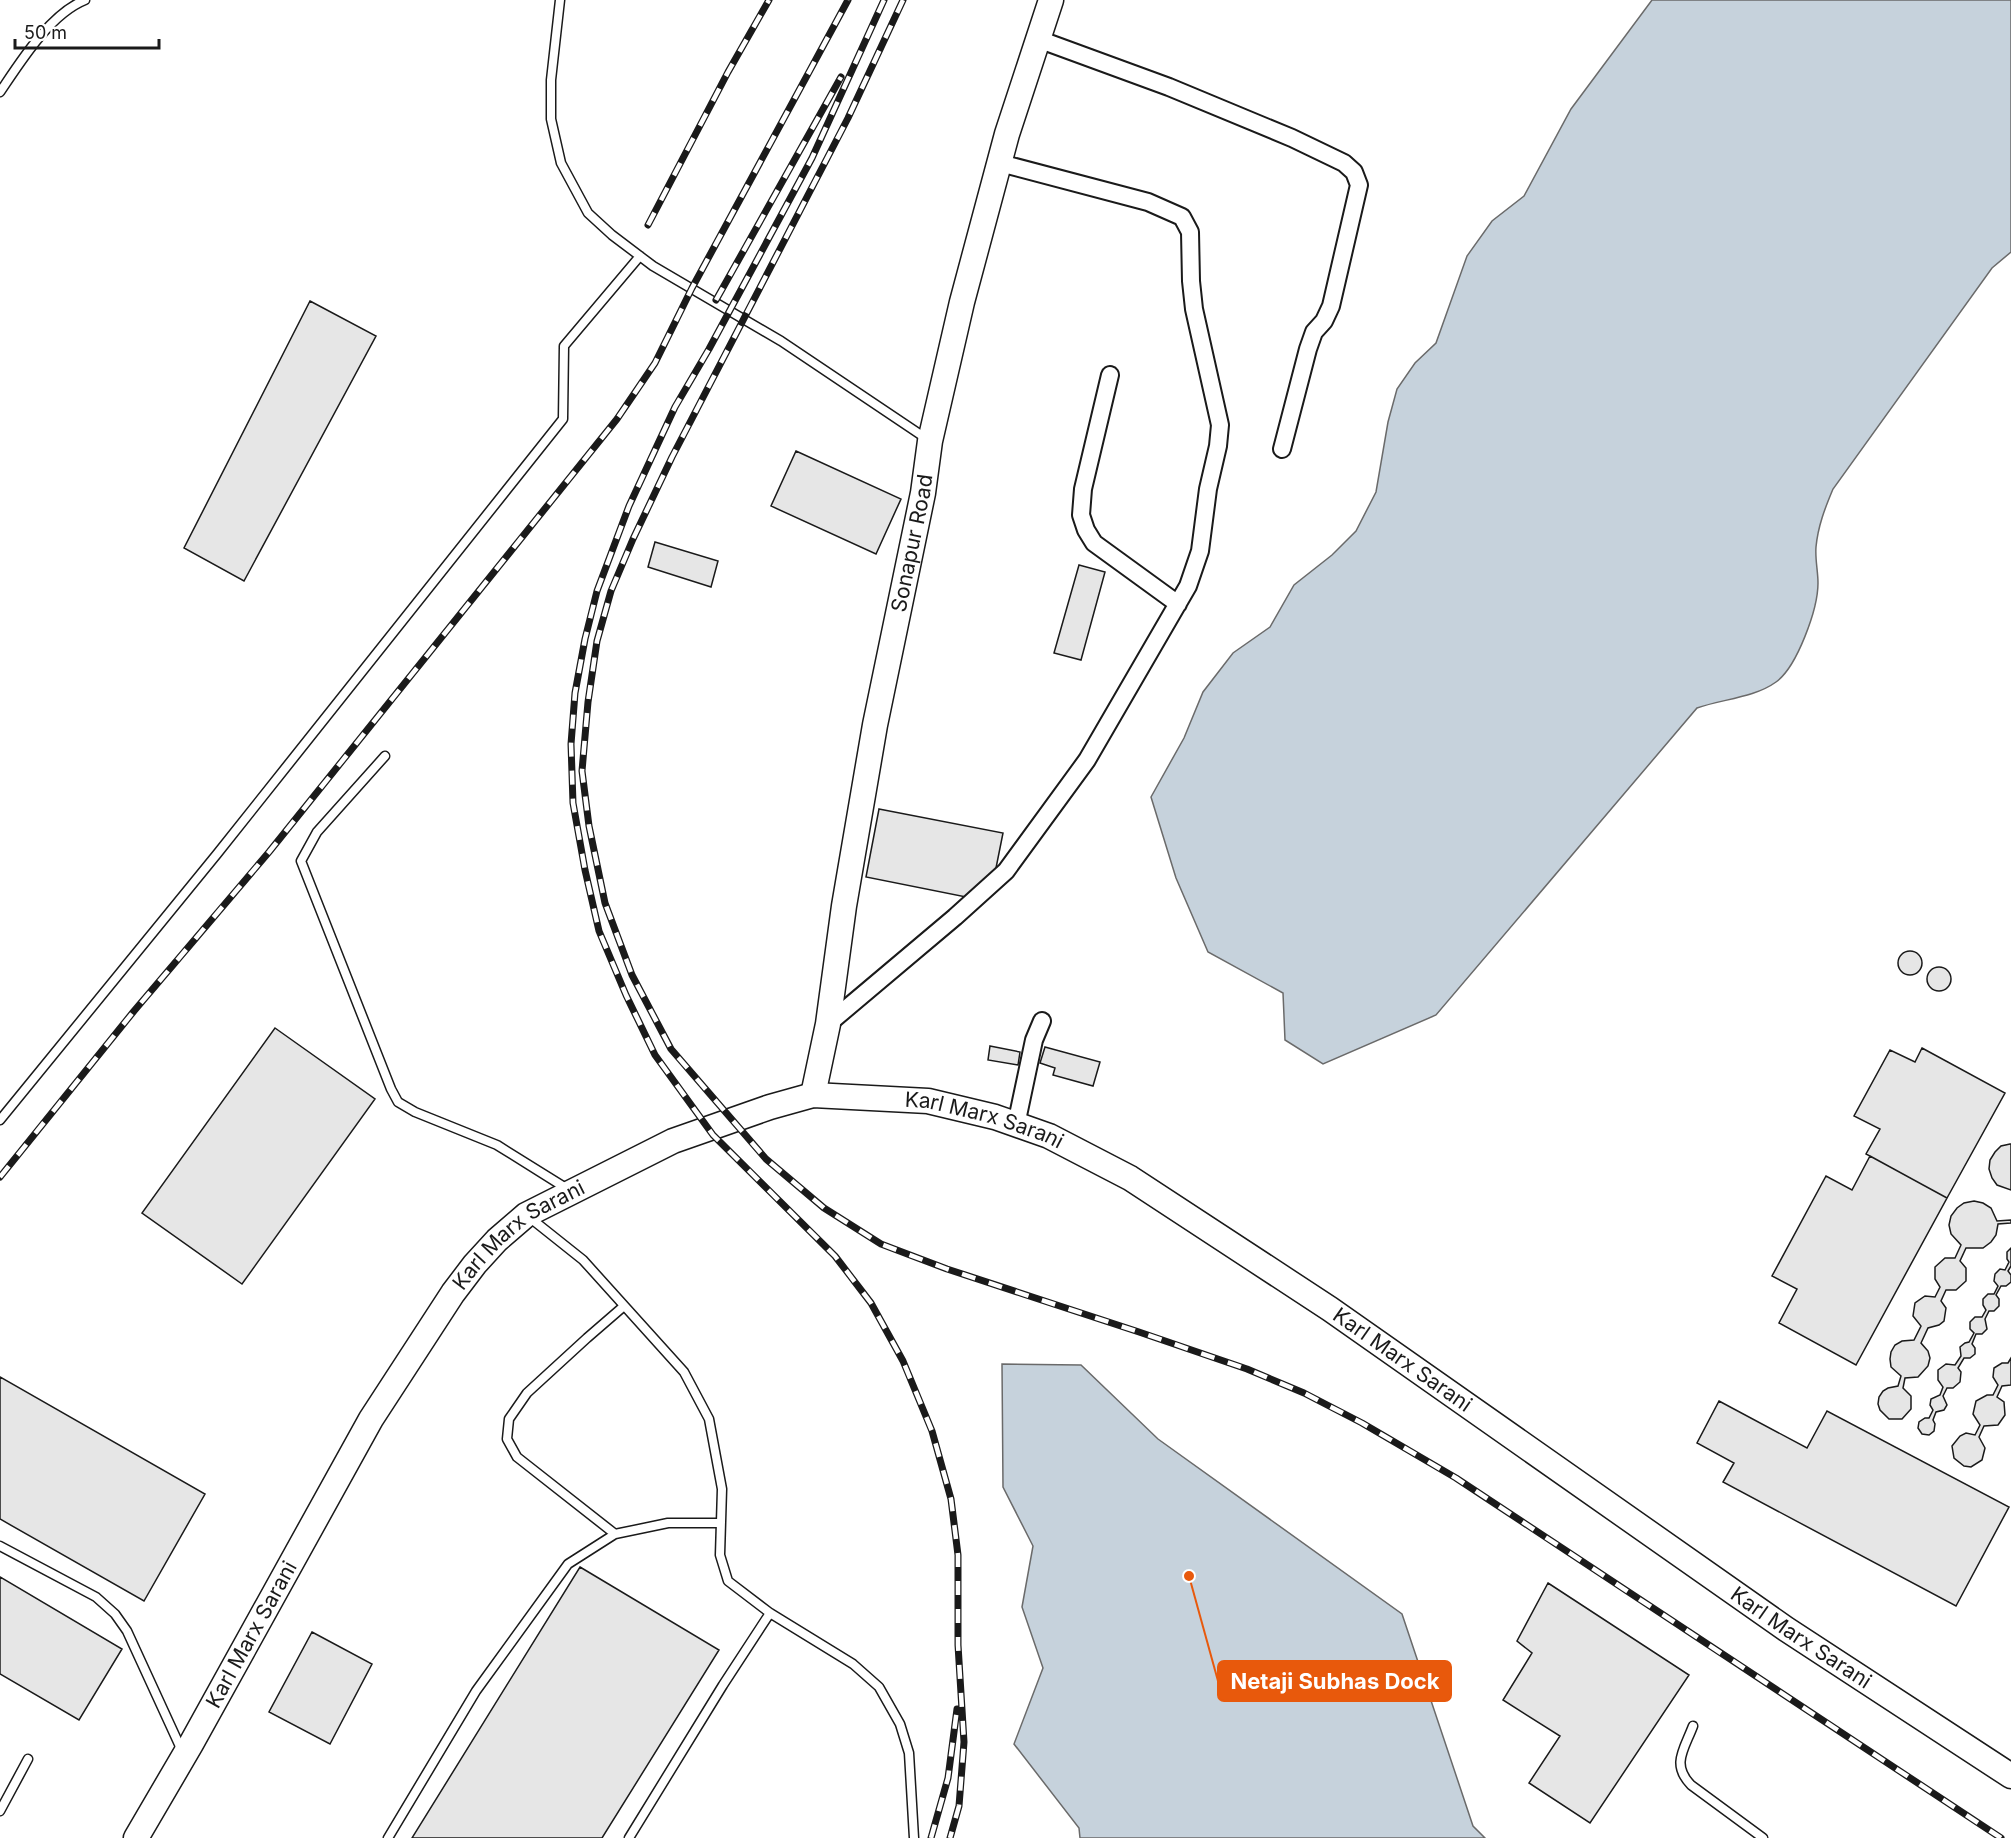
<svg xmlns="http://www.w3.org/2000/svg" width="2011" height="1838" viewBox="0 0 2011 1838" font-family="Inter,sans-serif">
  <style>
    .water { fill: #c6d2dc; stroke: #6a6a6a; stroke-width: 1.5 }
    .building { fill: #e6e6e6; stroke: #1a1a1a; stroke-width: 1.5 }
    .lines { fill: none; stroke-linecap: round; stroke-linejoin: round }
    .lane-casing { stroke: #1a1a1a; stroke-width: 11 }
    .street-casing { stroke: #1a1a1a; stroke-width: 20 }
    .secondary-casing { stroke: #1a1a1a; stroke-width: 27 }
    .lane { stroke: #fff; stroke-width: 8 }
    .street { stroke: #fff; stroke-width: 16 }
    .secondary { stroke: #fff; stroke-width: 24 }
    .rail-casing { stroke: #1a1a1a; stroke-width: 7 }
    .rail { stroke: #fff; stroke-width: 4.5; stroke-dasharray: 14; stroke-linecap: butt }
    .labels { text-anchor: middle; stroke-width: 4.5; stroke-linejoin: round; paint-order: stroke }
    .street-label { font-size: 21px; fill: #1a1a1a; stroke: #fff }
    .leader { fill: none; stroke: #e8590c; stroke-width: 2 }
    .callout-dot { fill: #e8590c; stroke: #fff; stroke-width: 2 }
    .callout { fill: #e8590c; stroke: #e8590c; stroke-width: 2 }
    .callout-label { font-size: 22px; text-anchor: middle; font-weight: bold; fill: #fff }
  </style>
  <rect width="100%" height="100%" fill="#fff"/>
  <path class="water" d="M1652,0H2011V252L1992,268L1833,489C1825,508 1818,526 1816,547C1815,559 1818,571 1818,583C1818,609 1797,667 1776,682C1754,698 1722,699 1697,708L1436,1015L1323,1064L1285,1040L1283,993L1208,952L1176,878L1151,797L1184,738L1203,692L1233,653L1270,627L1294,585L1332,555L1356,531L1376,492L1388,422L1397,389L1415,363L1436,343L1467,256L1492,221L1524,196L1571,109Z
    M1002,1364L1081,1365L1158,1439L1402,1614L1473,1826L1485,1838H1080L1079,1828L1014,1744L1043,1668L1022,1607L1033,1546L1003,1487Z"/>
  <path class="building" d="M310,301L376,336L244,581L184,548Z
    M796,451L901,499L876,554L771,506Z
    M655,542L718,561L711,587L648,567Z
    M1079,565L1105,572L1081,660L1054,653Z
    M879,809L1003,833L995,873L966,897L866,877Z
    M1898 963a12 12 0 1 1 24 0a12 12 0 1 1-24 0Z
    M1927 979a12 12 0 1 1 24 0a12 12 0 1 1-24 0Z
    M275,1028L375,1099L242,1284L142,1213Z
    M990,1046L1020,1052L1018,1065L988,1060Z
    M1045,1047L1100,1062L1093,1086L1053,1075L1055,1068L1040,1063Z
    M1922,1048L2005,1093L1947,1198L1866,1154L1880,1129L1854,1116L1890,1050L1915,1062Z
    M2010,1144H2011V1190L1997,1185L1992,1178L1989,1169L1990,1160L1995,1152L2001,1146Z
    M1870,1156L1947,1198L1856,1365L1779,1323L1797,1289L1772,1276L1826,1176L1852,1190Z
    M1974,1201L1983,1203L1991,1208L1997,1221L2011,1220V1223L1998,1224L1996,1235L1991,1242L1983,1248H1966L1960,1261L1966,1268V1281L1956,1290H1946L1941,1301L1946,1308L1944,1321L1939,1325L1928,1328L1921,1343L1928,1351L1930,1358L1928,1366L1918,1377L1905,1378L1903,1388L1911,1396V1409L1902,1419H1889L1880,1410L1878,1404L1879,1397L1883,1391L1888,1388L1898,1386L1901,1376L1891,1367L1890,1359L1891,1352L1895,1345L1902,1341L1914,1340L1921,1326L1913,1316L1915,1303L1925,1296L1935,1297L1940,1287L1935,1279V1267L1945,1258H1955L1961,1245L1951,1234L1949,1225L1951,1216L1957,1208L1964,1203Z
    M2011,1248V1266L2008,1271L2011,1275V1282L2006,1286H2001L1996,1295L1999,1299V1306L1994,1311H1989L1985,1319L1987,1329L1982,1334H1976L1972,1344L1975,1348V1354L1970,1358H1964L1958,1368L1961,1372L1960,1382L1953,1388H1947L1943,1396L1947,1405L1944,1410L1936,1412L1933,1420L1935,1424L1934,1431L1929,1435L1922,1434L1918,1428L1919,1422L1925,1418H1929L1933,1410L1930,1405L1931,1399L1940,1395L1943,1387L1938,1380V1370L1946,1364L1955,1365L1961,1356L1960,1347L1965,1343L1969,1342L1974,1333L1970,1329V1322L1975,1317H1982L1986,1310L1983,1305V1299L1988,1294H1994L1998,1286L1994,1281L1995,1274L2000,1269L2005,1270L2009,1262L2007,1259V1252Z
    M2011,1358V1385L2002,1386L1997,1397L2004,1402L2005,1415L1998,1425L1984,1426L1979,1437L1985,1448L1982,1460L1971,1467L1964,1466L1954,1458L1952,1446L1960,1436L1966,1433L1975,1435L1980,1425L1973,1414L1976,1401L1987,1395H1993L1998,1385L1993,1377L1994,1368L2002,1363H2008Z
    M0,1377L205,1494L144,1601L0,1519Z
    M1719,1401L1807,1448L1827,1411L2009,1507L1956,1606L1723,1482L1734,1463L1697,1443Z
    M580,1567L719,1650L602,1838H412Z
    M0,1577L122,1649L79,1720L0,1674Z
    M1548,1583L1689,1675L1590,1823L1529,1783L1560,1736L1503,1700L1532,1653L1517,1641Z
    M312,1632L372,1664L330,1744L269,1712Z"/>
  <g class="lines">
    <g class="lane-casing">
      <path id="lane" d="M560,0L551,80V119L561,163L588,213L612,235L653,266L781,341L927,439
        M0,92C21,61 50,14 85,0
        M385,756L317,832L301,861L391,1089L398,1102L415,1112L497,1145L569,1190
        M0,1120L217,854L563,419L564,346L640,256
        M529,1217L583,1260L684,1372L709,1419L722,1489L720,1555L728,1581L770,1613L853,1664L879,1687L900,1724L909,1753L914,1838
        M615,1534L517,1457L507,1439L509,1419L527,1393L587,1338L624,1306
        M0,1546L96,1597L115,1614L127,1631L183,1753
        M1693,1726C1684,1750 1671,1764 1691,1785L1763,1838
        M0,1811L28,1759
        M388,1838L476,1691L568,1564L615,1534L668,1523H721
        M629,1838L723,1685L770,1613"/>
    </g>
    <g class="street-casing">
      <path id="street" d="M1038,39L1169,87L1292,138L1344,163L1354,172L1359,185L1331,306L1324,321L1314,332L1308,349L1282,449
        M1110,375L1083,489L1081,515L1086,530L1094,543L1178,604
        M828,1024L955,917L1006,871L1087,760L1188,586L1200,551L1208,489L1218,446L1220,425L1194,309L1191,281L1190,232L1182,217L1148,202L1000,163
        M1016,1125L1034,1040L1042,1021"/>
    </g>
    <g class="secondary-casing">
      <g id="secondary">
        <path id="s1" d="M813,1095L828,1024L844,906L875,725L923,493L930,441L962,302L1007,134L1051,0"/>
        <path id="s2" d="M136,1838L191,1744L371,1419L453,1293L475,1264L497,1240L526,1215L673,1141L770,1107L813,1095L928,1101L995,1117L1049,1136L1130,1178L1330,1309L1786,1629L2011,1776"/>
      </g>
    </g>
    <use href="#lane" class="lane"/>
    <use href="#street" class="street"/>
    <use href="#secondary" class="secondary"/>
    <g class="rail-casing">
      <path id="rail" d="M884,0L812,158L709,349L675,407L629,506L597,591L585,639L575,693L571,744L573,803L585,870L599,931L626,995L655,1055L713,1135L835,1256L871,1303L903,1361L932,1431L951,1499L958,1555V1645L964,1742L959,1806L950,1838
        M903,0L848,118L672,457L633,539L611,591L597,641L588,702L582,771L589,826L605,903L632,975L671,1049L766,1159L824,1208L881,1244L947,1269L1139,1332L1247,1369L1304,1393L1362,1423L1456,1478L2001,1838
        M648,225L728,72L769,0
        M716,300L841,77
        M0,1177L134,1011L269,852L617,419L655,363L692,288L848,0
        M931,1838L948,1778L957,1709"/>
    </g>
    <use href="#rail" class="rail"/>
  </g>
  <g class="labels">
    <g class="street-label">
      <text dy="7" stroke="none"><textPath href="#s1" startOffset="561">Sonapur Road</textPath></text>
      <text dy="7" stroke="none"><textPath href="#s2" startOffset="1224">Karl Marx Sarani</textPath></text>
      <text dy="7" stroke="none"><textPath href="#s2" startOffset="720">Karl Marx Sarani</textPath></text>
      <text dy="7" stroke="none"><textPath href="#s2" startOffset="1710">Karl Marx Sarani</textPath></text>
      <text dy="7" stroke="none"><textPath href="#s2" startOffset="234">Karl Marx Sarani</textPath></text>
      <text dy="7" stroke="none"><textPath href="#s2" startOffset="2196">Karl Marx Sarani</textPath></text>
    </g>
  </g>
  <path class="leader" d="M1189 1576L1218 1681"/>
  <circle class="callout-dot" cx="1189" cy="1576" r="6"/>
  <rect class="callout" x="1218" y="1661" width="233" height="40" rx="6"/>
  <g class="callout-label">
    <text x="1335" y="1689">Netaji Subhas Dock</text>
  </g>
  <path d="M15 39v9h144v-9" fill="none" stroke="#1a1a1a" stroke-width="3"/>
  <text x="24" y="39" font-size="18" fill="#1a1a1a" stroke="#ffffff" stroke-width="4.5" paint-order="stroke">50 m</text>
</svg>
